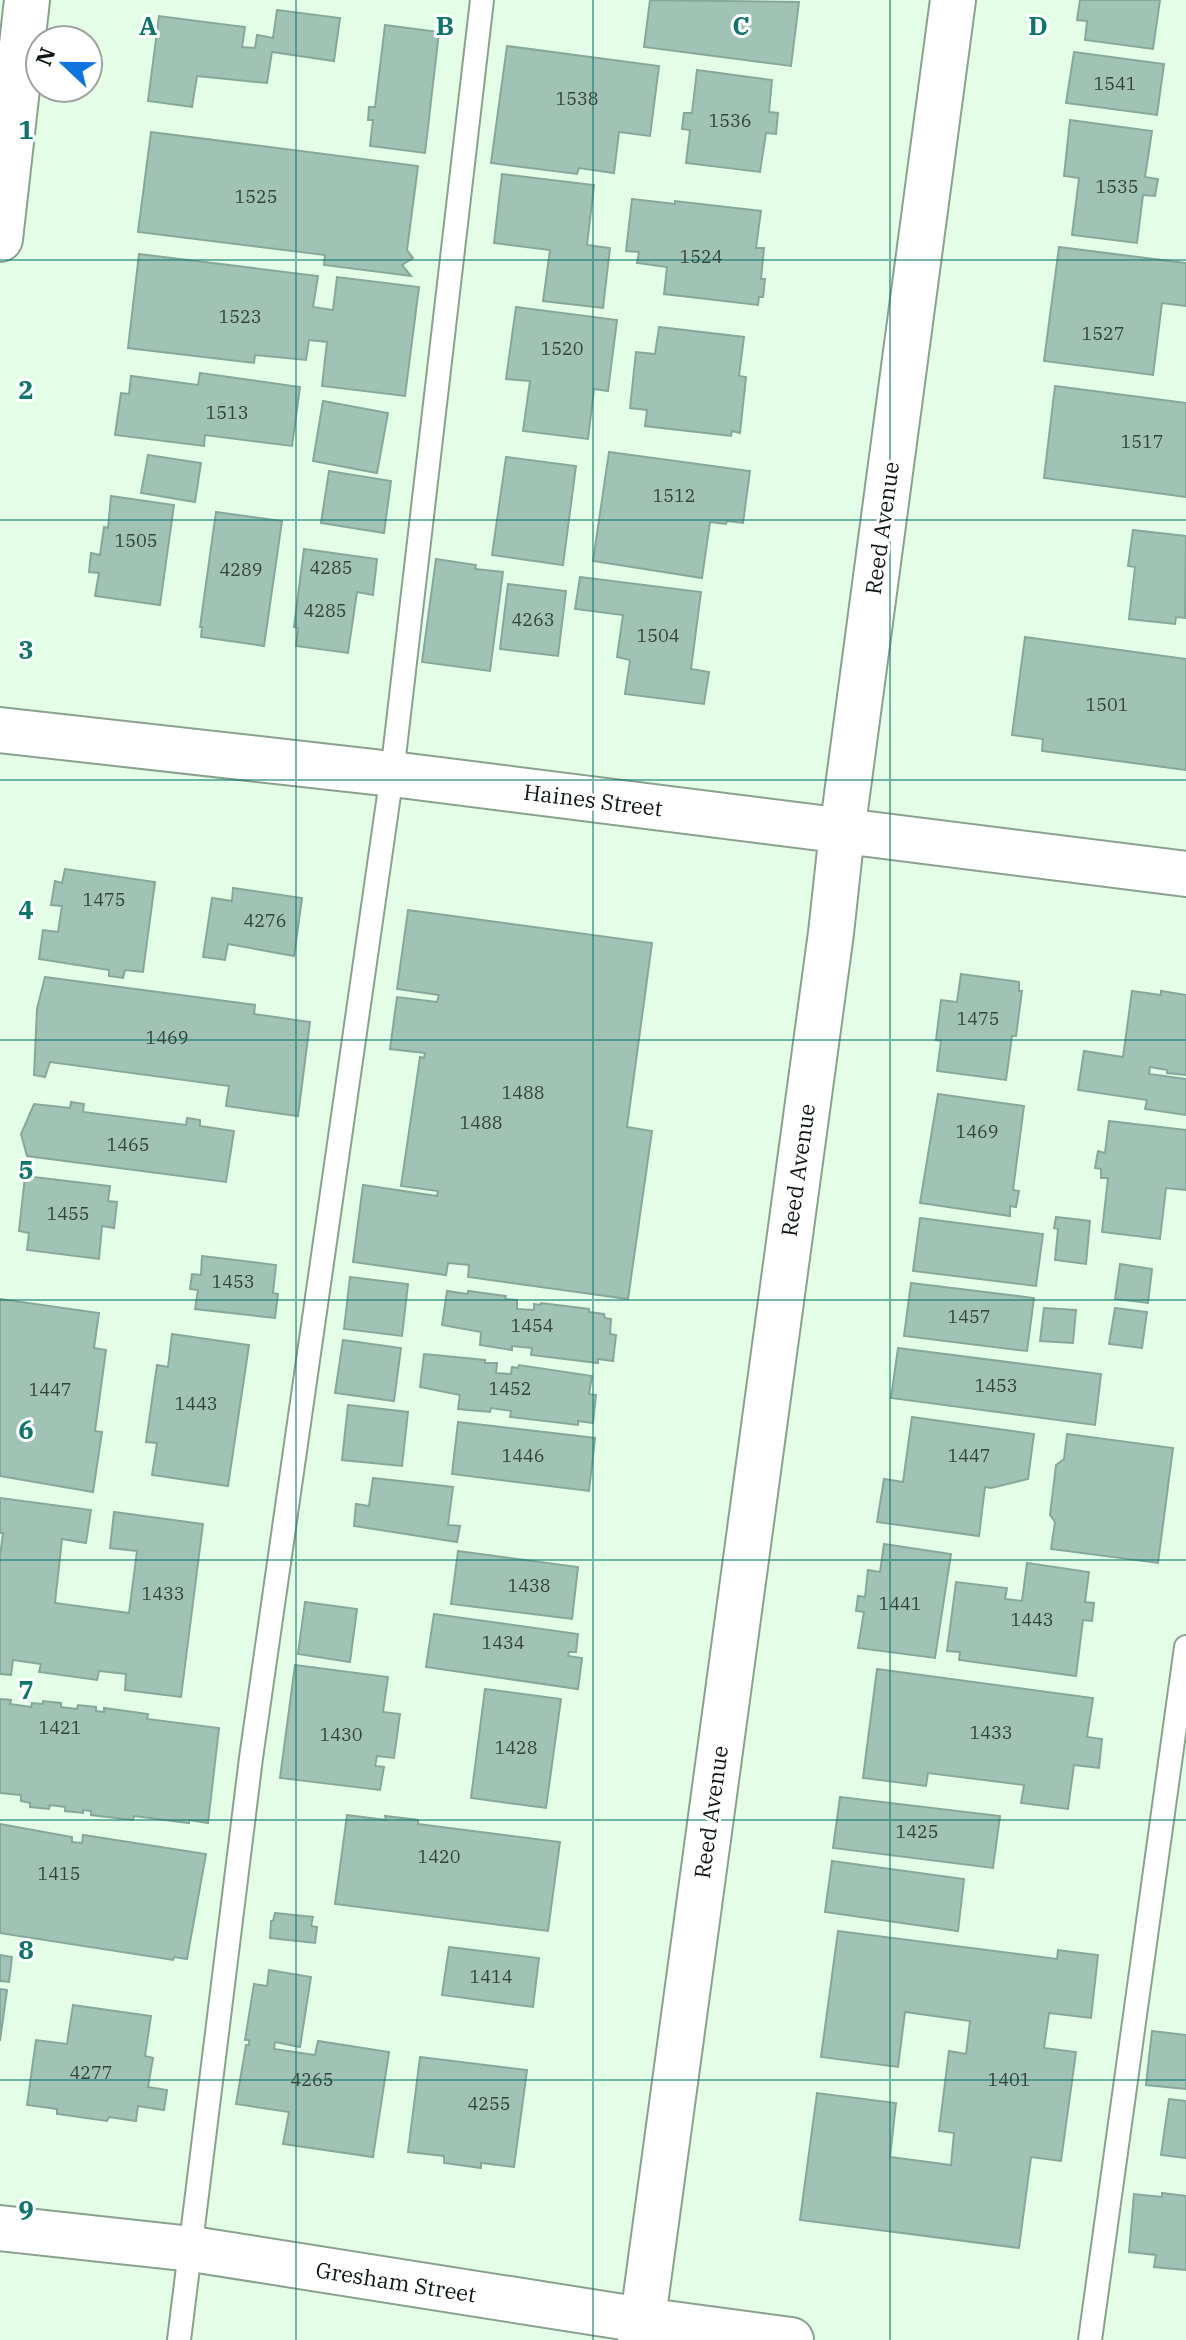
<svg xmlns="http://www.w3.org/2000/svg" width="1186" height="2340" viewBox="0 0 1186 2340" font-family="'IBM Plex Serif',serif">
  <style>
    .building { fill: #a1c3b6; stroke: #86a89b; stroke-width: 2 }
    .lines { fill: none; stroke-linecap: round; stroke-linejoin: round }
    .lane-casing { stroke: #89a28d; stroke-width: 26 }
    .street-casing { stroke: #89a28d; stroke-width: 48 }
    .lane { stroke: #fff; stroke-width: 22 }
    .street { stroke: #fff; stroke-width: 44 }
    .grid { fill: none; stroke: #0f766e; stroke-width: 2; stroke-opacity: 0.55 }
    .labels { text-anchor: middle; stroke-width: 6; stroke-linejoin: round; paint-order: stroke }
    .number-label { font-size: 18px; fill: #34443a }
    .street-label { font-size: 22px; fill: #101911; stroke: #fff }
    .grid-label { font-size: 26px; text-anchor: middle; font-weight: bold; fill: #0f766e; stroke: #fff; stroke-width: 6; stroke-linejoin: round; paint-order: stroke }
  </style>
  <rect width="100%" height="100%" fill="#e3fde6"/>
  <path class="building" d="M650,0L799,2L791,66L644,47Z
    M1080,0H1160L1153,49L1085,40L1087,21L1077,20Z
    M277,10L340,18L334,61L272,52L267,83L197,76L192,107L148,101L159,16L245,27L242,47L255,48L257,35L273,38Z
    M385,25L439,32L425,153L370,146L373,120H368L369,107H375Z
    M507,46L659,66L650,136L619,132L614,173L579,168L577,174L491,163Z
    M1074,52L1164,64L1157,115L1066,103Z
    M697,70L772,80L769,112L778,113L776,134L766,133L760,172L686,163L690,130L682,129L684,113H692Z
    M1070,120L1152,131L1145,177L1158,179L1155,196L1143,195L1137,243L1072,235L1079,178L1064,176Z
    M151,132L418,166L407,250L413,258L402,265L411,276L324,265L325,255L138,232Z
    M502,174L594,185L587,245L610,248L603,308L543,301L550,250L494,243Z
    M632,199L675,204V201L761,211L756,248H764L761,279H765L763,297H759L758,305L664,294L667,267L637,263L639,252L626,251Z
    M1059,247L1186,263V306L1162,303L1153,375L1044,361Z
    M139,254L318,276L313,307L333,310L337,277L419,287L405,396L322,386L327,342L309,340L306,360L255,355L254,363L128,348Z
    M516,307L617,320L608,391L594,389L588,439L523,431L530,381L506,379Z
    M659,327L744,337L739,376L746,377L740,433L732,431L731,436L645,426L647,410L630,408L636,352L655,354Z
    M200,373L300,387L292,446L205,435L204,446L115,435L121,393L129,394L131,376L198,385Z
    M1055,386L1186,403V497L1044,478Z
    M323,401L388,413L377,473L313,461Z
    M609,452L750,471L743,523L727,521L726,524L710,522L702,578L593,561Z
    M148,455L201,463L195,502L141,493Z
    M506,457L576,466L563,565L492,555Z
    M329,471L391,481L384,533L321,523Z
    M111,496L174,505L160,605L95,596L99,573L89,572L91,553L100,555L104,527L108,528Z
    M216,512L282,521L264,646L201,637L202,627H200Z
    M1133,530L1186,536L1185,618L1176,617L1175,624L1129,619L1135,567L1128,566Z
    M304,549L377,559L373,595L357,592L348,653L296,646L298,628L294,627Z
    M436,559L476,565L475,569L503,572L490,671L422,662Z
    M580,577L701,592L691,669L709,672L704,704L625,694L630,660L617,657L623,615L575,609Z
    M508,584L566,591L558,656L500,649Z
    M1025,637L1186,659V770L1042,751L1043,739L1012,735Z
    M65,869L155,882L143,972L125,970L123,978L109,976V970L39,959L43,930L58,932L62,906L51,905L55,881L62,883Z
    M233,888L302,898L294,956L228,944L225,960L203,957L212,898L232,901Z
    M408,910L652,943L627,1127L652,1131L628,1299L468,1277L469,1265L448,1263L446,1275L353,1262L363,1185L437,1196L438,1191L401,1186L420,1057L424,1058L425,1053L390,1049L397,997L437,1002L439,995L397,989Z
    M961,974L1019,982V991H1022L1016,1036H1012L1006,1080L937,1071L941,1041L936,1040L941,1000L957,1002Z
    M45,977L255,1005L254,1014L310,1022L298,1116L226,1106L229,1086L50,1062L45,1077L34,1075L37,1009Z
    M1132,991L1161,995V991L1186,995V1075L1167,1073V1070L1150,1067L1149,1074L1186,1079V1115L1145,1109L1147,1100L1078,1090L1084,1051L1123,1057Z
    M938,1094L1024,1106L1013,1190L1019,1191L1016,1207L1010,1206V1216L920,1203Z
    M71,1102L84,1104L83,1112L186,1125L187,1118L200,1120V1126L234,1131L226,1182L27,1156L21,1134L34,1104L70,1108Z
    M1109,1121L1186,1130V1190L1166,1188L1160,1239L1102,1232L1108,1178H1101V1169L1095,1168L1098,1151L1105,1153Z
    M25,1176L110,1186L108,1201L117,1202L114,1228L102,1226L99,1259L27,1250L29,1233L19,1231Z
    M1056,1217L1090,1221L1086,1264L1055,1260L1058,1229L1054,1228Z
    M920,1218L1043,1234L1036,1286L913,1271Z
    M202,1256L276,1265L273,1293L278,1294L275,1318L195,1309L198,1290L190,1289L192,1274L201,1275Z
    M1120,1264L1152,1269L1148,1303L1115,1299Z
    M350,1277L408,1284L402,1336L344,1329Z
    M911,1283L1034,1298L1027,1351L904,1336Z
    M447,1291L468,1294V1291L506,1296L505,1299L517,1300V1309L534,1310V1304L540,1305L541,1303L589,1309V1312L604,1314L605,1318L611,1319L610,1334L616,1335L613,1361L598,1359V1363L531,1355L532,1348L512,1346V1350L480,1345L481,1332L442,1325Z
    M0,1299L99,1313L94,1348L106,1350L95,1431L102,1432L93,1492L0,1476Z
    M1044,1308L1076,1310L1073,1343L1040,1341Z
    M1115,1308L1147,1312L1142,1348L1109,1344Z
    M172,1334L249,1345L228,1486L152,1475L157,1443L146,1442L157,1365L168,1367Z
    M343,1340L401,1348L394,1401L335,1393Z
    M898,1348L1101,1374L1095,1425L891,1398Z
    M424,1354L485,1360V1363H497L496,1373L511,1374L512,1367L518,1368L519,1365L592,1376L589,1394L596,1395L593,1423L578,1421V1425L510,1417L511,1411L491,1408L490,1412L458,1409L460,1395L420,1387Z
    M348,1405L408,1412L402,1466L342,1460Z
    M912,1417L1034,1434L1028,1479L991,1488L985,1487L979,1536L877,1522L884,1479L903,1482Z
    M458,1422L595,1438L589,1491L452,1474Z
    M1067,1434L1173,1448L1158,1563L1051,1549L1055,1522L1050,1515L1056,1465L1064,1459Z
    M373,1478L453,1487L448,1525L460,1526L457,1542L354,1526L356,1504L369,1506Z
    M0,1498L91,1510L86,1543L62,1539L55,1603L129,1613L137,1551L110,1548L114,1512L203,1524L181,1697L125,1690L126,1674L99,1671L97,1680L39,1672L41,1664L13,1660L11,1675L0,1674V1556L3,1533H0Z
    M884,1544L951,1554L935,1658L858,1648L864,1612L856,1611L858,1596L865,1597L868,1570L880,1572Z
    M458,1551L578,1567L572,1619L451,1604Z
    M1027,1563L1089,1572L1085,1602L1094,1603L1092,1621L1083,1620L1076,1676L959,1660L960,1652L947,1651L956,1582L1007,1588L1005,1599L1022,1601Z
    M305,1602L357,1609L350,1662L298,1654Z
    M434,1614L578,1634L576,1652H569L568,1656L582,1658L578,1689L426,1667Z
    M295,1665L388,1677L383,1712L400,1714L394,1758L377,1756L375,1766L384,1767L380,1790L280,1778Z
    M877,1669L1093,1698L1087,1737L1102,1739L1099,1768L1074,1765L1068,1809L1021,1803L1024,1785L928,1773L926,1786L863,1778Z
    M485,1689L561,1699L546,1808L471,1798Z
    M0,1699L11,1700L10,1704L31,1707L32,1703L43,1704V1701L61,1703V1707L77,1709L78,1705L96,1707V1711L104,1712V1708L148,1714L147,1719L219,1728L208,1823L189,1820V1823L134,1816L133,1820L91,1815V1811L83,1810V1813L65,1811V1807L50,1805L49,1809L30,1807V1803L21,1801V1795L0,1793Z
    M840,1797L1000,1816L993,1868L833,1848Z
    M347,1815L386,1820L385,1816L418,1820V1824L560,1842L548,1931L335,1904Z
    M0,1824L72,1837V1842L82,1843L83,1835L206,1854L187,1959L174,1957L173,1960L0,1933Z
    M832,1861L964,1879L958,1931L825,1912Z
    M275,1913L313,1917L311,1926L317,1927L315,1943L270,1938L271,1921H273Z
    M838,1931L1057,1959L1058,1950L1098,1955L1091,2018L1049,2013L1044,2048L1076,2052L1061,2161L1031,2157L1019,2248L800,2220L817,2093L896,2103L890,2157L951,2165L954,2133L939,2131L949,2051L966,2054L970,2021L905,2012L898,2067L821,2057Z
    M449,1947L539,1958L533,2007L442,1995Z
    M0,1955L12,1957L9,1982L0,1981Z
    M269,1970L311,1977L300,2047L275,2042L274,2049L315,2055L318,2041L389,2052L373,2157L283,2144L289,2112L236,2104L246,2045H249V2040H245L254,1984L267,1986Z
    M0,1989L7,1990L0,2041Z
    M73,2005L151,2016L145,2056L153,2058L148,2087L167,2090L164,2110L138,2106L136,2121L109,2117L107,2121L57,2114V2109L27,2105L36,2040L67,2044Z
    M1152,2031L1186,2035V2089L1146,2085Z
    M420,2057L527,2070L514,2167L481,2163V2168L444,2163V2156L408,2152Z
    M1169,2099L1186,2101V2158L1161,2155Z
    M1162,2193L1186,2196V2270L1154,2267L1156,2255L1129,2252L1134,2194L1162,2197Z"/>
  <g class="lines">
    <g class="lane-casing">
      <path id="lane" d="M179,2340L251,1758L392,774L482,0
        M1090,2340L1186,1647"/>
    </g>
    <g class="street-casing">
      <path id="street" d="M0,239L27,0
        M0,730L392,774L1186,874
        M0,2228L192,2249L642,2320L791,2340
        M640,2340L831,933L842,832L953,0"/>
    </g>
    <use href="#lane" class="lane"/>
    <use href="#street" class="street"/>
  </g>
  <path class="grid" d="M296,0V2340M593,0V2340M890,0V2340M0,260H1186M0,520H1186M0,780H1186M0,1040H1186M0,1300H1186M0,1560H1186M0,1820H1186M0,2080H1186"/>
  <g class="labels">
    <g class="number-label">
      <text x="1115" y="90">1541</text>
      <text x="577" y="105">1538</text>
      <text x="730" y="127">1536</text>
      <text x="1117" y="193">1535</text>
      <text x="256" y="203">1525</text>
      <text x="701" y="263">1524</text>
      <text x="240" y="323">1523</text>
      <text x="1103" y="340">1527</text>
      <text x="562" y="355">1520</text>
      <text x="227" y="419">1513</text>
      <text x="1142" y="448">1517</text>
      <text x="674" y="502">1512</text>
      <text x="136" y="547">1505</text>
      <text x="331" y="574">4285</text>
      <text x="241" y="576">4289</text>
      <text x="325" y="617">4285</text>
      <text x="533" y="626">4263</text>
      <text x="658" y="642">1504</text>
      <text x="1107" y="711">1501</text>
      <text x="104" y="906">1475</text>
      <text x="265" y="927">4276</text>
      <text x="978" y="1025">1475</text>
      <text x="167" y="1044">1469</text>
      <text x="523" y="1099">1488</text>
      <text x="481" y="1129">1488</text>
      <text x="977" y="1138">1469</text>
      <text x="128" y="1151">1465</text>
      <text x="68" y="1220">1455</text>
      <text x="233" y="1288">1453</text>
      <text x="969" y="1323">1457</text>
      <text x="532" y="1332">1454</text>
      <text x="996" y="1392">1453</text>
      <text x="510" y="1395">1452</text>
      <text x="50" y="1396">1447</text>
      <text x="196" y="1410">1443</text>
      <text x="523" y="1462">1446</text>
      <text x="969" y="1462">1447</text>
      <text x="529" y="1592">1438</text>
      <text x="163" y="1600">1433</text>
      <text x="900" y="1610">1441</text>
      <text x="1032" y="1626">1443</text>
      <text x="503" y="1649">1434</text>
      <text x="60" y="1734">1421</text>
      <text x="991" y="1739">1433</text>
      <text x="341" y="1741">1430</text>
      <text x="516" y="1754">1428</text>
      <text x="917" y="1838">1425</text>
      <text x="439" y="1863">1420</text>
      <text x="59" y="1880">1415</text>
      <text x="491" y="1983">1414</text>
      <text x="91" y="2079">4277</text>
      <text x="312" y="2086">4265</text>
      <text x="1009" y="2086">1401</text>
      <text x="489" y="2110">4255</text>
    </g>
    <g class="street-label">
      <text transform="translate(882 528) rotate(-82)" y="8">Reed Avenue</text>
      <text transform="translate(593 800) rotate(7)" y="8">Haines Street</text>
      <text transform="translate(798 1170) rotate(-82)" y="8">Reed Avenue</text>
      <text transform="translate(711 1812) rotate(-82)" y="8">Reed Avenue</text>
      <text transform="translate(396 2282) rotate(9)" y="8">Gresham Street</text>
    </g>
  </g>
  <g class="grid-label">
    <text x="148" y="35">A</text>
    <text x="445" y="35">B</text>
    <text x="741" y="35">C</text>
    <text x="1038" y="35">D</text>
    <text x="26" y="139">1</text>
    <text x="26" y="399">2</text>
    <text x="26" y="659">3</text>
    <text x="26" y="919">4</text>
    <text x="26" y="1179">5</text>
    <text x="26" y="1439">6</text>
    <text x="26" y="1699">7</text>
    <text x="26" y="1959">8</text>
    <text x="26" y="2219">9</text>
  </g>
  <g transform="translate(64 64) rotate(292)"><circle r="38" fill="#ffffff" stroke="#9fa3a0" stroke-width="2"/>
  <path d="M0-6L14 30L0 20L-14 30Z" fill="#0d75dd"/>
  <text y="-12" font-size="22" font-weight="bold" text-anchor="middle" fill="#101911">N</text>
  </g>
</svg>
